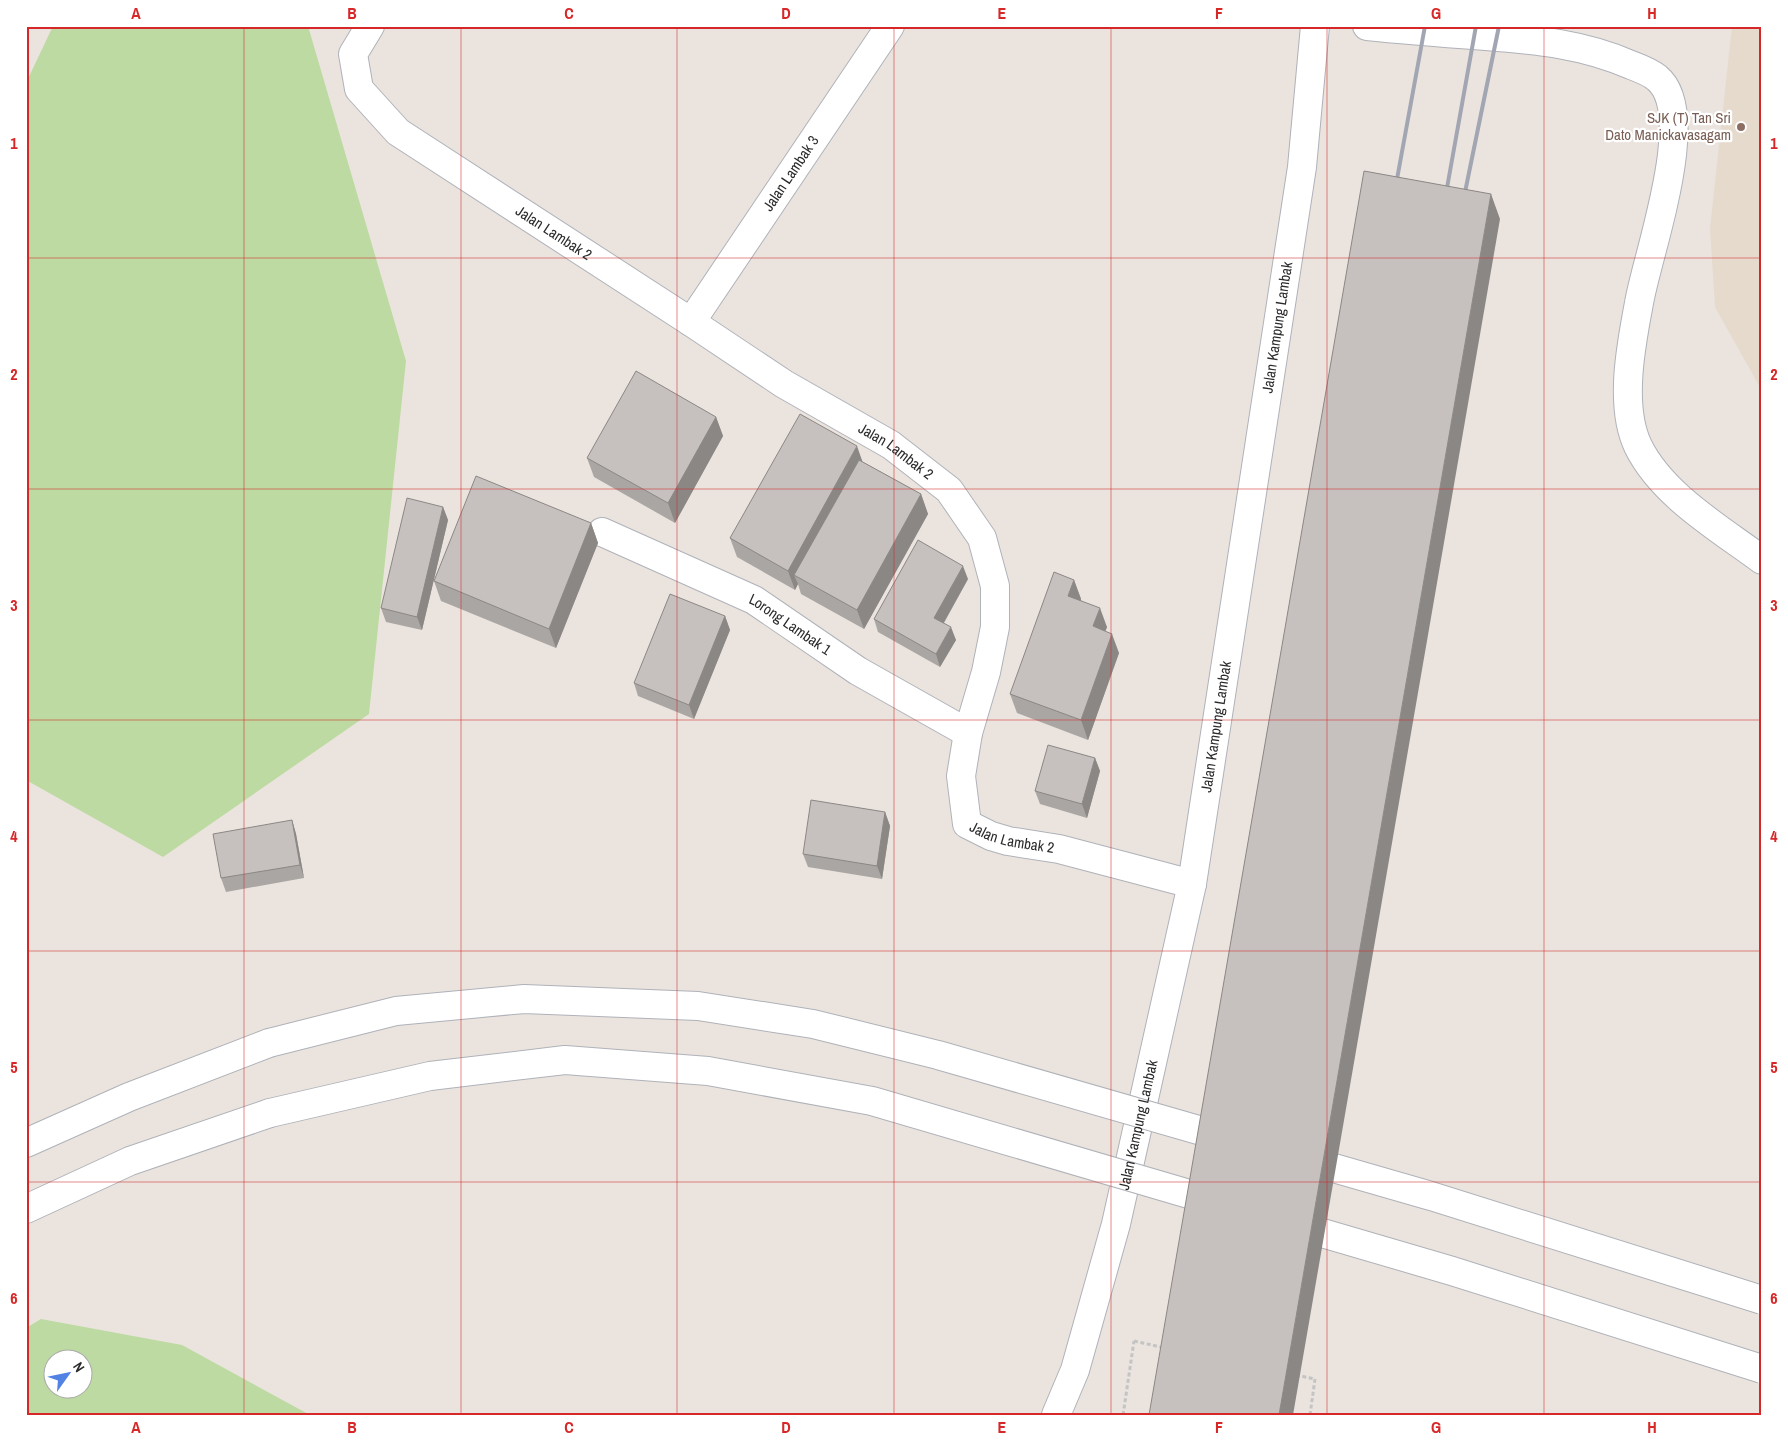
<svg xmlns="http://www.w3.org/2000/svg" width="1788" height="1441" viewBox="0 0 1788 1441" font-family="'Archivo Narrow',sans-serif">
  <style>
    .education { fill: #e6dacd }
    .green { fill: #bddaa2; fill-rule: evenodd }
    .lines { fill: none; stroke-linecap: round; stroke-linejoin: round }
    .street-casing { stroke: #afb2b9; stroke-width: 30 }
    .secondary-casing { stroke: #afb2b9; stroke-width: 30 }
    .path { stroke: #c4c4c4; stroke-width: 3; stroke-dasharray: 4 2.5; stroke-linecap: butt }
    .street { stroke: #fff; stroke-width: 28 }
    .secondary { stroke: #fff; stroke-width: 28 }
    .rail { stroke: #a2a6b2; stroke-width: 4 }
    .secondary-bridge-casing { stroke: #afb2b9; stroke-width: 30; stroke-linecap: butt }
    .path-bridge { stroke: #c4c4c4; stroke-width: 3; stroke-dasharray: 4 2.5; stroke-linecap: butt }
    .secondary-bridge { stroke: #fff; stroke-width: 28 }
    .wall { fill: #aaa6a3 }
    .shaded-wall { fill: #8b8785 }
    .building { fill: #c6c1be; stroke: #8b8785 }
    .grid { fill: none; stroke: #d62828; stroke-width: 1; stroke-opacity: 0.55 }
    .education-dot { fill: #8d6e63; stroke: #fff; stroke-width: 2 }
    .labels { text-anchor: middle; stroke-width: 4.5; stroke-linejoin: round; paint-order: stroke }
    .education-label { font-size: 15px; fill: #785e54; stroke: #fff; text-anchor: end }
    .street-label { font-size: 15px; fill: #2b2b2b; stroke: #fff }
    .neatline { fill: none; stroke: #d62828; stroke-width: 2 }
    .grid-label { font-size: 16px; text-anchor: middle; font-weight: bold; fill: #d62828 }
  </style>
  <rect width="100%" height="100%" fill="#ebe4de"/>
  <path class="education" d="M1732,26H1762V391L1715,307L1710,228Z"/>
  <path class="green" d="M53,26H308L406,361L369,714L163,857L26,780V83Z
    M41,1319L182,1345L310,1415H26V1328ZM52,1358H82V1388H52Z"/>
  <g class="lines">
    <g class="street-casing">
      <g id="street">
        <path id="s1" d="M370,26L353,54L359,89L398,132L691,322L784,384L891,445L949,490L982,538L995,586V627L986,672L968,733L961,776L967,824L991,836L1008,841L1059,849L1192,884"/>
        <path d="M1367,26C1406,30 1446,33 1486,36C1537,40 1583,44 1631,65C1639,68 1650,72 1657,78C1700,113 1647,255 1639,303C1631,345 1619,406 1638,446C1662,495 1719,528 1762,560"/>
        <path id="s2" d="M691,322L890,26"/>
        <path id="s3" d="M602,532L754,600L858,671L968,733"/>
        <path id="s4" d="M1056,1415L1075,1370L1116,1224L1192,884L1302,167L1315,26"/>
      </g>
    </g>
    <g class="secondary-casing">
      <path id="secondary" d="M26,1143L129,1097L269,1043
        M26,1209L130,1161L270,1113"/>
    </g>
    <path class="path" d="M1123,1415L1134,1341
      M1310,1415L1315,1379"/>
    <use href="#street" class="street"/>
    <use href="#secondary" class="secondary"/>
    <path class="rail" d="M1395,190L1425,26
      M1445,199L1476,26
      M1463,202L1499,26"/>
    <g class="secondary-bridge-casing">
      <path id="secondary-bridge" d="M269,1043L396,1011L524,999L698,1006L813,1024L938,1055L1233,1140
        M270,1113L430,1076L565,1060L708,1071L872,1101L1223,1204
        M1299,1158L1431,1196L1762,1300
        M1288,1223L1452,1271L1762,1369"/>
    </g>
    <path class="path-bridge" d="M1134,1341L1165,1348
      M1296,1375L1315,1379"/>
    <use href="#secondary-bridge" class="secondary-bridge"/>
  </g>
  <path class="wall" d="M716,417L723,436L675,523L594,477L587,458Z
    M863,462L921,494L928,514L864,629L801,594L798,584L795,590L737,557L730,538Z
    M443,507L448,520L422,630L386,622L381,608Z
    M591,523L598,543L556,648L441,601L434,581Z
    M968,579L944,623L956,640L940,667L878,632L874,619Z
    M1074,580L1081,599V600L1107,627L1105,631L1119,653L1088,740L1017,713L1010,694Z
    M725,616L730,630L694,719L638,696L634,683Z
    M1095,758L1100,771L1087,818L1040,804L1035,791Z
    M885,812L890,826L882,879L808,867L803,854Z
    M292,820L296,834L304,878L226,892L221,878Z"/>
  <path class="shaded-wall" d="M1491,194L1500,219L1293,1415H1279Z
    M716,417L723,436L675,523L668,503Z
    M857,446L864,466L794,575L798,584L795,590L788,571Z
    M921,494L928,514L864,629L857,610Z
    M443,507L448,520L422,630L417,617Z
    M591,523L598,543L556,648L549,629Z
    M963,566L968,579L939,631L934,618Z
    M1074,580L1081,599L1075,615L1068,596Z
    M1100,608L1107,627L1100,646L1093,626Z
    M725,616L730,630L694,719L689,705Z
    M951,627L956,640L940,667L936,654Z
    M1112,634L1119,653L1088,740L1081,720Z
    M1095,758L1100,771L1087,818L1082,804Z
    M885,812L890,826L882,879L877,866Z
    M292,820L296,834L304,878L300,865Z"/>
  <path class="building" d="M1364,171L1491,194L1279,1415H1149Z
    M636,371L716,417L668,503L587,458Z
    M800,414L857,446L788,571L730,538Z
    M859,460L921,494L857,610L794,575Z
    M476,476L591,523L549,629L434,581Z
    M407,498L443,507L417,617L381,608Z
    M918,540L963,566L934,618L951,627L936,654L874,619Z
    M1054,572L1074,580L1068,596L1100,608L1093,626L1112,634L1081,720L1010,694Z
    M670,594L725,616L689,705L634,683Z
    M1048,745L1095,758L1082,804L1035,791Z
    M811,800L885,812L877,866L803,854Z
    M292,820L300,865L221,878L213,834Z"/>
  <path class="grid" d="M244,26V1415M461,26V1415M677,26V1415M894,26V1415M1111,26V1415M1327,26V1415M1544,26V1415M26,258H1762M26,489H1762M26,720H1762M26,951H1762M26,1182H1762"/>
  <circle class="education-dot" cx="1741" cy="127" r="5"/>
  <g class="labels">
    <g class="education-label">
      <text x="1731" y="123">SJK (T) Tan Sri<tspan x="1731" dy="17">Dato Manickavasagam</tspan></text>
    </g>
    <g class="street-label">
      <text dy="5" stroke="none"><textPath href="#s2" startOffset="179">Jalan Lambak 3</textPath></text>
      <text dy="5" stroke="none"><textPath href="#s1" startOffset="312">Jalan Lambak 2</textPath></text>
      <text dy="5" stroke="none"><textPath href="#s4" startOffset="1112">Jalan Kampung Lambak</textPath></text>
      <text dy="5" stroke="none"><textPath href="#s1" startOffset="718">Jalan Lambak 2</textPath></text>
      <text dy="5" stroke="none"><textPath href="#s3" startOffset="210">Lorong Lambak 1</textPath></text>
      <text dy="5" stroke="none"><textPath href="#s4" startOffset="708">Jalan Kampung Lambak</textPath></text>
      <text dy="5" stroke="none"><textPath href="#s1" startOffset="1182">Jalan Lambak 2</textPath></text>
      <text dy="5" stroke="none"><textPath href="#s4" startOffset="302">Jalan Kampung Lambak</textPath></text>
    </g>
  </g>
  <rect width="1788" height="1441" fill="none" stroke="#ffffff" stroke-width="55"/>
  <g transform="translate(68 1374) rotate(57)"><circle r="24" fill="#ffffff" stroke="#aaaaaa"/>
  <path d="M0-4L9 19L0 12L-9 19Z" fill="#5282e4"/>
  <text y="-8" font-size="14" font-weight="bold" text-anchor="middle" fill="#2b2b2b">N</text>
  </g>
  <rect x="28" y="28" width="1732" height="1386" class="neatline"/>
  <g class="grid-label">
    <text x="136" y="19">A</text>
    <text x="352" y="19">B</text>
    <text x="569" y="19">C</text>
    <text x="786" y="19">D</text>
    <text x="1002" y="19">E</text>
    <text x="1219" y="19">F</text>
    <text x="1436" y="19">G</text>
    <text x="1652" y="19">H</text>
    <text x="14" y="149">1</text>
    <text x="1774" y="149">1</text>
    <text x="14" y="380">2</text>
    <text x="1774" y="380">2</text>
    <text x="14" y="611">3</text>
    <text x="1774" y="611">3</text>
    <text x="14" y="842">4</text>
    <text x="1774" y="842">4</text>
    <text x="14" y="1073">5</text>
    <text x="1774" y="1073">5</text>
    <text x="14" y="1304">6</text>
    <text x="1774" y="1304">6</text>
    <text x="136" y="1433">A</text>
    <text x="352" y="1433">B</text>
    <text x="569" y="1433">C</text>
    <text x="786" y="1433">D</text>
    <text x="1002" y="1433">E</text>
    <text x="1219" y="1433">F</text>
    <text x="1436" y="1433">G</text>
    <text x="1652" y="1433">H</text>
  </g>
</svg>
